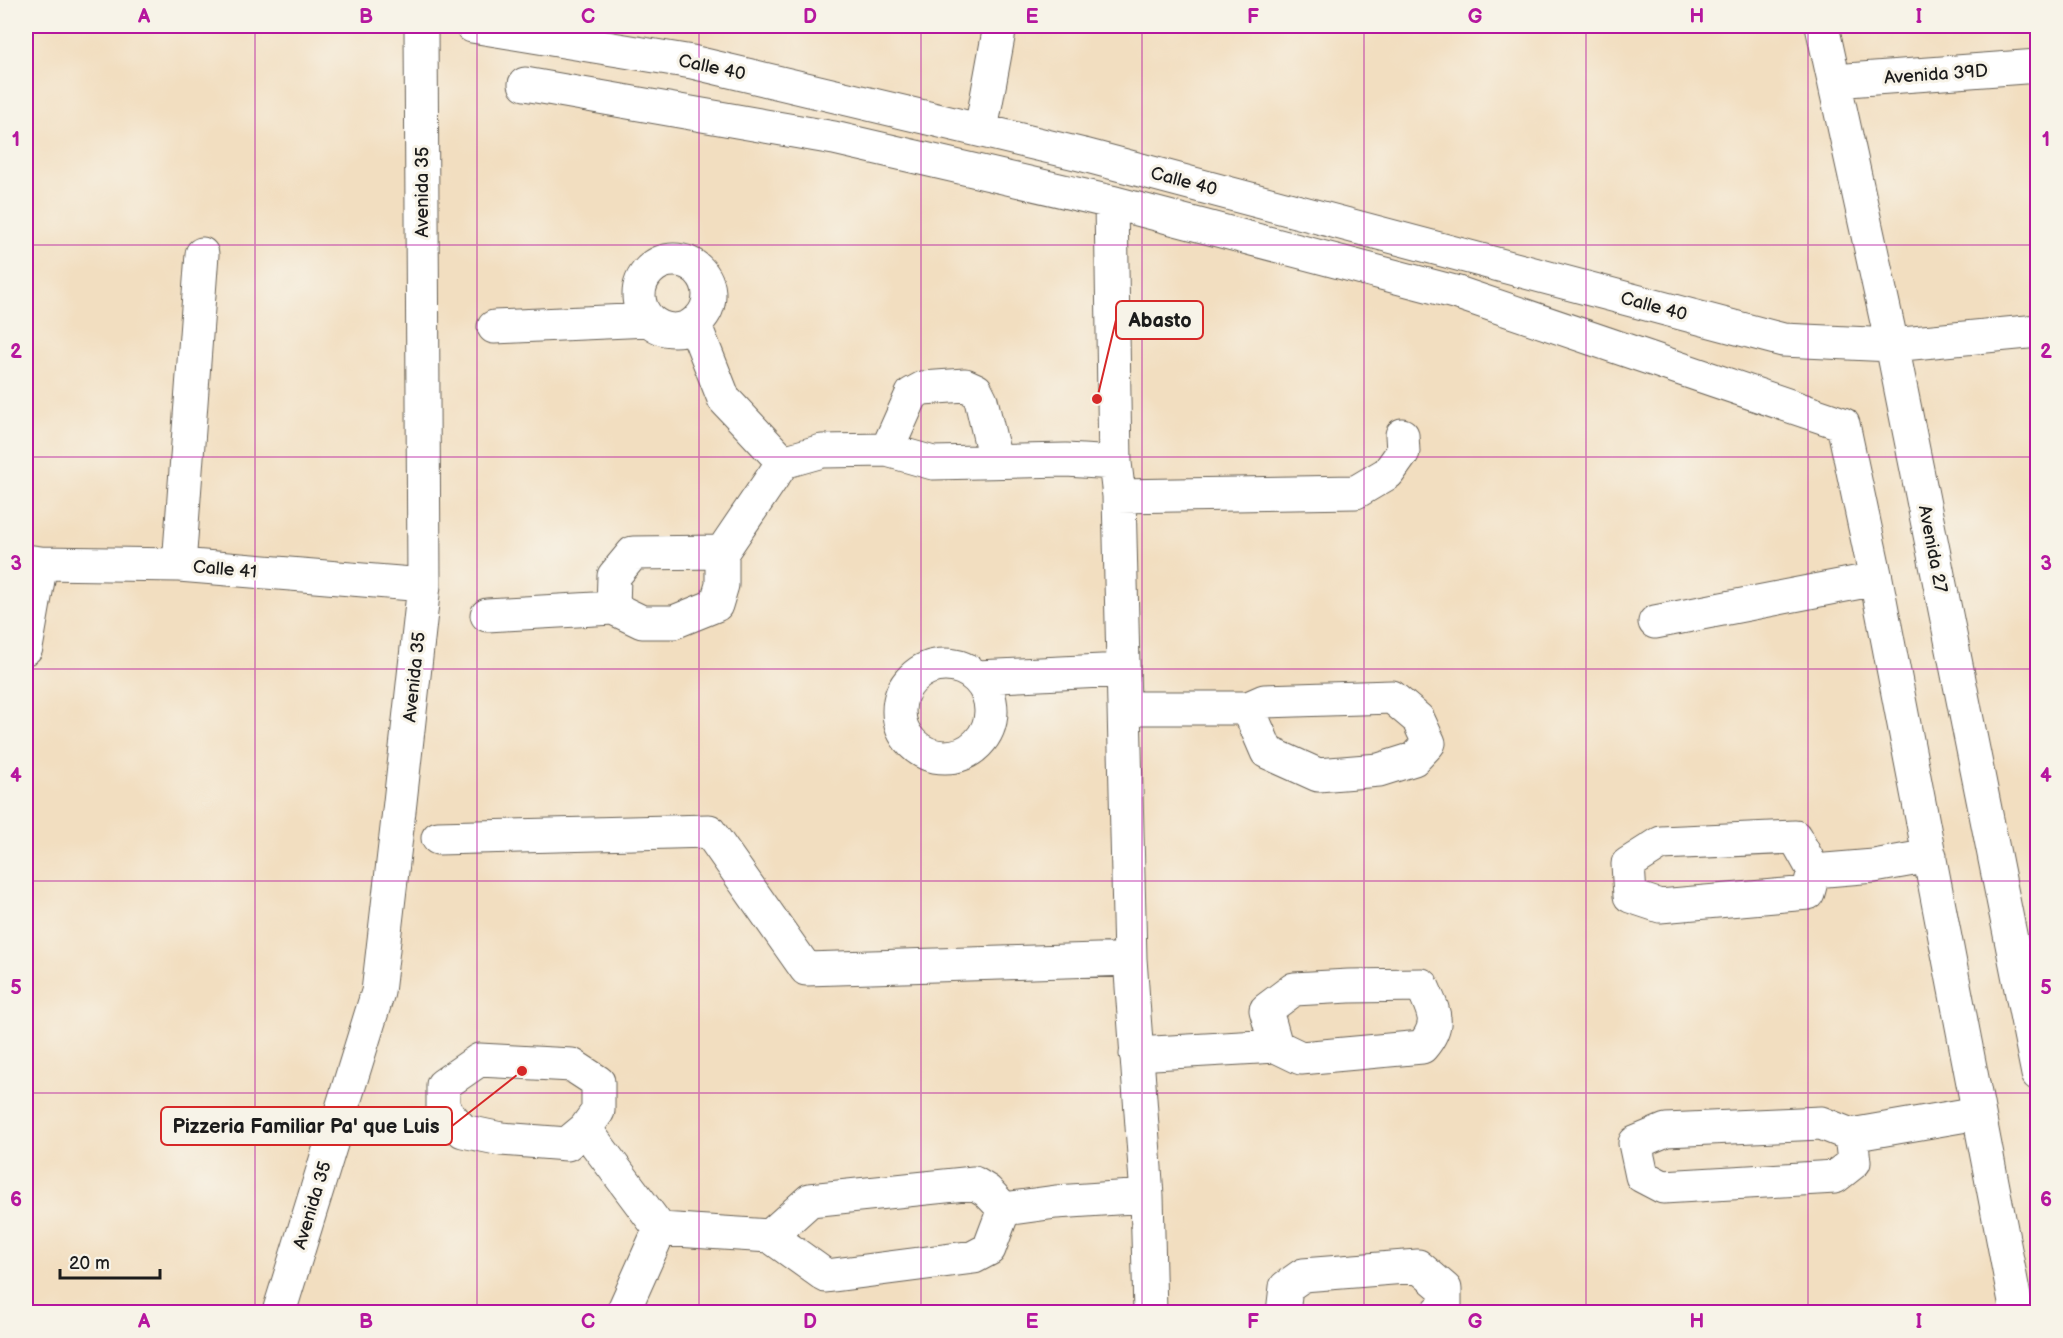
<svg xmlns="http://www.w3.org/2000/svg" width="2063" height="1338" viewBox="0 0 2063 1338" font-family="'Balsamiq Sans',sans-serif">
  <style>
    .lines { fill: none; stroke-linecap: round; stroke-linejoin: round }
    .street-casing { stroke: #676055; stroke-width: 35 }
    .street { stroke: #fff; stroke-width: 33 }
    .grid { fill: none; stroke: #b5179e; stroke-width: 1.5; stroke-opacity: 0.55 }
    .labels { text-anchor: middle; stroke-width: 6; stroke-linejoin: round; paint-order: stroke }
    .street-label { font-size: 18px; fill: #1c1c1c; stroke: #f7f3e8 }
    .leader { fill: none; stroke: #d62828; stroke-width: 2 }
    .callout-dot { fill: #d62828; stroke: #f7f3e8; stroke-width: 2 }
    .callout { fill: #f7f3e8; stroke: #d62828; stroke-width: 2 }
    .callout-label { font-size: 20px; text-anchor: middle; font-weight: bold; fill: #1c1c1c }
    .neatline { fill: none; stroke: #b5179e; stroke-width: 2 }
    .grid-label { font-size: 20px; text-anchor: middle; font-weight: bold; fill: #b5179e }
  </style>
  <rect width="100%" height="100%" fill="#f7f3e8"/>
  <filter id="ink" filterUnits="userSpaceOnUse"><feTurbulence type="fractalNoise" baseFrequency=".0167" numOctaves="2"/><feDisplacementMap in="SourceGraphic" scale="12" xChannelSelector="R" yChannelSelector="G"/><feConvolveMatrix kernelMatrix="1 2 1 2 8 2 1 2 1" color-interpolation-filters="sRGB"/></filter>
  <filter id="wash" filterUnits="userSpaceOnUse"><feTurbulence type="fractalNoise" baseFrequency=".008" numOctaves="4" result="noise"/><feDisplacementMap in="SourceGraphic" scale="24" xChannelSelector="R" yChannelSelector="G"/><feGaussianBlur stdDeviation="1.35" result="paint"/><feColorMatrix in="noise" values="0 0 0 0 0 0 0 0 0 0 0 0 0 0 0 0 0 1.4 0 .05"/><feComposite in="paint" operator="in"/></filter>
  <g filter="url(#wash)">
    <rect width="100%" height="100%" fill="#f2dec0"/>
  </g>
  <g filter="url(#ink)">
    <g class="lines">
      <g class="street-casing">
        <path id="street" d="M472,26L692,62L1084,155L1783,340L1892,345L2038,331
          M1822,26L1892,345L2038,1074
          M1834,81L2038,66
          M525,84L834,138L1111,202L1458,293L1843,424L1876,579L2017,1312
          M981,130L1000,26
          M1111,202L1115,463L1119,496L1130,959L1147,1196L1150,1312
          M639 295a35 35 0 1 1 70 0a35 35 0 1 1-70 0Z
          M694,323L724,399L783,462L822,451L887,450L933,463L1066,460L1115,463
          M494,327L649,320
          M887,450L912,394L923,388L965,385L976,390L981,400L995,460
          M1119,496L1356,492L1388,473L1403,452L1402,435
          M722,552L633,553L614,576L613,608L642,622H674L716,605L722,585V552L783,462
          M26,561L41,563L179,565L424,585
          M179,565L202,254
          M487,615L613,608
          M1655,622L1876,579
          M26,648L41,563
          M899 711a46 46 0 1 1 92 0a46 46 0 1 1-92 0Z
          M977,677L1123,670
          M1392,697L1418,719L1429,743L1414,759L1379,770L1318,775L1267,752L1248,708L1264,701Z
          M1124,708H1248
          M1795,837L1814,871L1808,893L1660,906L1630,896L1628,864L1661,843Z
          M438,838L709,831L806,969L1130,959
          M1814,871L1874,866L1930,856
          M1422,985C1433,1012 1443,1022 1422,1047L1301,1058L1276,1046L1266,1010L1294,989L1349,986Z
          M1136,1054L1276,1046
          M479,1060L572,1065L598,1082V1111L585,1129L567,1144L501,1139L463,1131L443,1108V1085Z
          M1821,1123L1851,1135L1854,1162L1835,1177L1663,1187L1642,1176L1635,1143L1666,1130Z
          M585,1129L660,1229L623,1312
          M1851,1135L1978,1113
          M974,1183L987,1191L1004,1209L989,1249L974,1257L826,1276L770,1236L810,1200Z
          M1004,1209L1056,1202L1147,1196
          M660,1229L770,1236
          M279,1312L378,992L400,802L424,585L421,26
          M1283,1312L1286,1287L1303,1275L1418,1266L1445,1289V1308L1438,1312"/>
      </g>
      <use href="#street" class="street"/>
    </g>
  </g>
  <path class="grid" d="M255,26V1312M477,26V1312M699,26V1312M921,26V1312M1142,26V1312M1364,26V1312M1586,26V1312M1808,26V1312M26,245H2038M26,457H2038M26,669H2038M26,881H2038M26,1093H2038"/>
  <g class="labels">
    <g class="street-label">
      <text transform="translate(712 67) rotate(12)" y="6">Calle 40</text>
      <text transform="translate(1936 74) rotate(-4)" y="6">Avenida 39D</text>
      <text transform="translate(1184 181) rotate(15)" y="6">Calle 40</text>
      <text transform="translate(422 192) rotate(-90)" y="6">Avenida 35</text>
      <text transform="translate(1654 306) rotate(15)" y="6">Calle 40</text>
      <text transform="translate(1933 549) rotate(79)" y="6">Avenida 27</text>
      <text transform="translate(225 569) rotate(5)" y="6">Calle 41</text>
      <text transform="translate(414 677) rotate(-84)" y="6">Avenida 35</text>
      <text transform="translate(312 1205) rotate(-73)" y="6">Avenida 35</text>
    </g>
  </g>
  <path class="leader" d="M1097 399L1116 320M522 1071L452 1126"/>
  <g class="callout-dot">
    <circle cx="1097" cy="399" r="6"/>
    <circle cx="522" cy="1071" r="6"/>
  </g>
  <g class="callout">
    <rect x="1116" y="301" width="87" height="38" rx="6"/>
    <rect x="161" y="1107" width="291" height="38" rx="6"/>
  </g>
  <g class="callout-label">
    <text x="1160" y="327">Abasto</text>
    <text x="306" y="1133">Pizzeria Familiar Pa' que Luis</text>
  </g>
  <rect width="2063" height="1338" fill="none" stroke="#f7f3e8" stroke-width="66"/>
  <path d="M60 1269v9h100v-9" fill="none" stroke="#1c1c1c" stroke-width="3"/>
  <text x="69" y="1269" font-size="18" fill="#1c1c1c" stroke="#f7f3e8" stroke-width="4.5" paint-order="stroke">20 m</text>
  <rect x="33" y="33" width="1997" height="1272" class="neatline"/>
  <g class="grid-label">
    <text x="144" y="23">A</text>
    <text x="366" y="23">B</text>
    <text x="588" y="23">C</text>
    <text x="810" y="23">D</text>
    <text x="1032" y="23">E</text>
    <text x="1253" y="23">F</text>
    <text x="1475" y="23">G</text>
    <text x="1697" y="23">H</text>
    <text x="1919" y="23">I</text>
    <text x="16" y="146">1</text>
    <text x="2046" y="146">1</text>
    <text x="16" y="358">2</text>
    <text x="2046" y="358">2</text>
    <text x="16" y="570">3</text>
    <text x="2046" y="570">3</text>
    <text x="16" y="782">4</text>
    <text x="2046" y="782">4</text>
    <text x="16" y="994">5</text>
    <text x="2046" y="994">5</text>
    <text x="16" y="1206">6</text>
    <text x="2046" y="1206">6</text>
    <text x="144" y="1328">A</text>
    <text x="366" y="1328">B</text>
    <text x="588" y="1328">C</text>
    <text x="810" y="1328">D</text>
    <text x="1032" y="1328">E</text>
    <text x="1253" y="1328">F</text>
    <text x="1475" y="1328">G</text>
    <text x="1697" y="1328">H</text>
    <text x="1919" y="1328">I</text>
  </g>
</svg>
